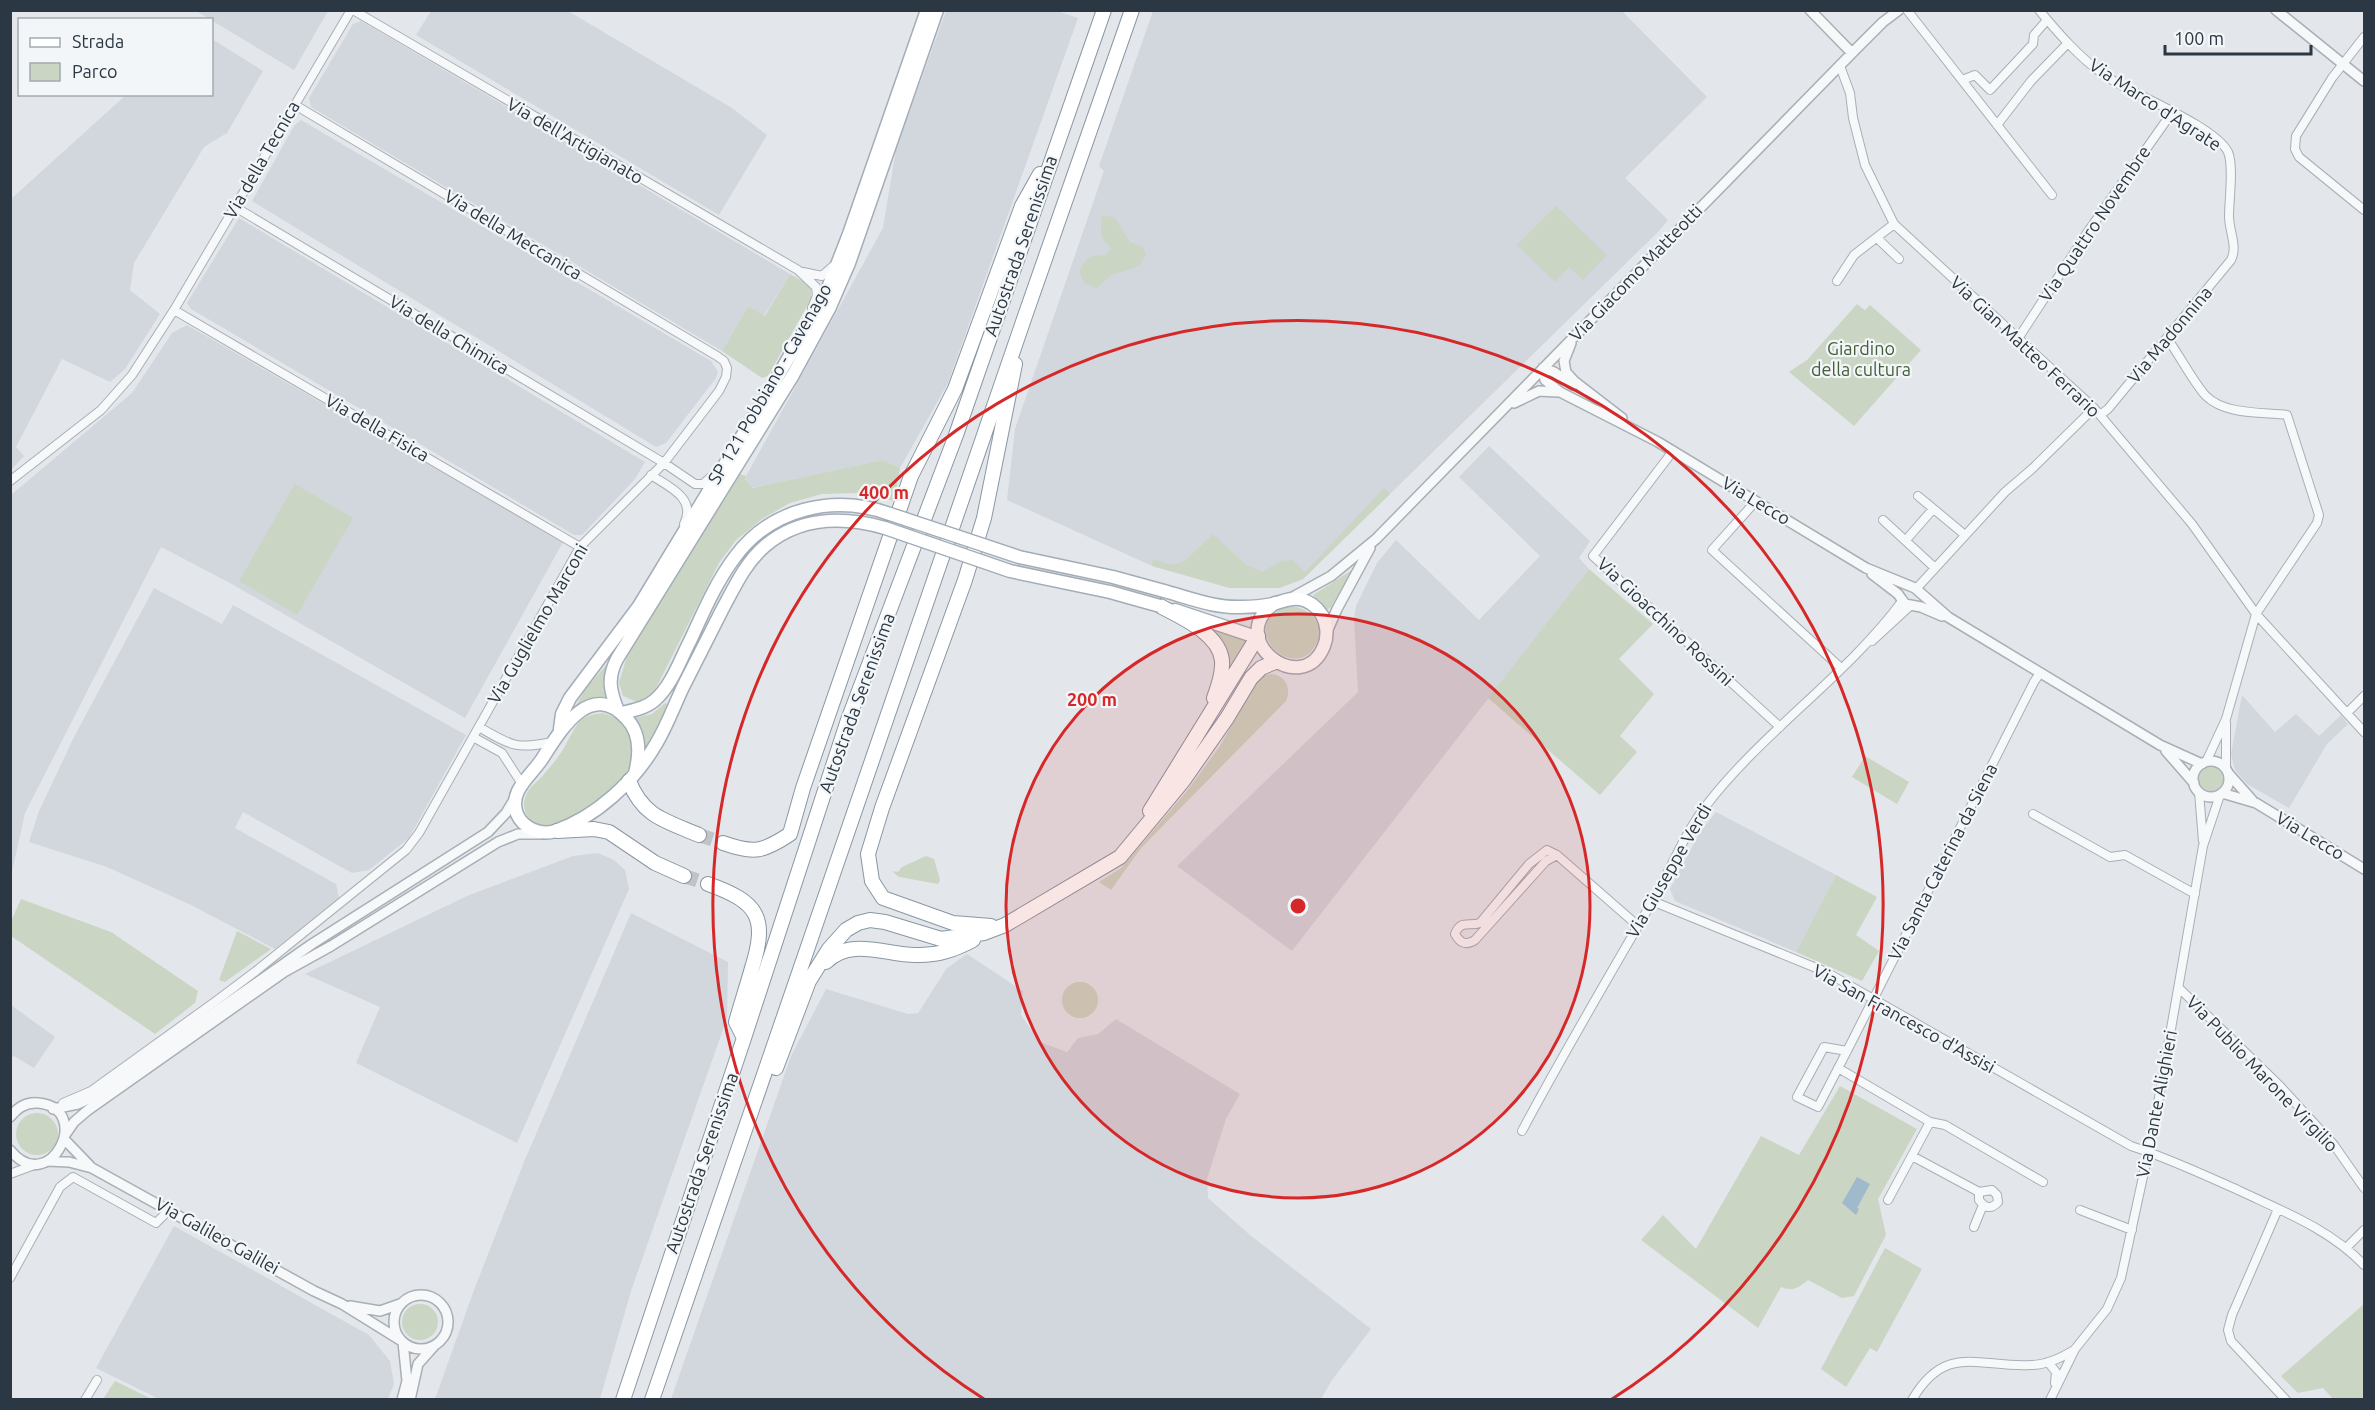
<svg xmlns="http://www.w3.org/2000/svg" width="2375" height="1410" viewBox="0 0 2375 1410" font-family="Ubuntu,sans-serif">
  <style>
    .built { fill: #d1d7dd }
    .green { fill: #cbd5c4 }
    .water { fill: #9fbacb }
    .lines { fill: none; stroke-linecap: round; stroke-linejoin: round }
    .motorway-tunnel { stroke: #bec4c9; stroke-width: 14; stroke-dasharray: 14 7; stroke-linecap: butt }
    .minor-casing { stroke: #a8afb5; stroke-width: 10 }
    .tertiary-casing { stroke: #a8afb5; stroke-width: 12 }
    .primary-casing { stroke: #a2adb7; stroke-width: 15 }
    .motorway-casing { stroke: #8a97a2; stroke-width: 16 }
    .minor { stroke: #f6f8f9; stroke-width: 8 }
    .tertiary { stroke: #f6f8f9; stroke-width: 9 }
    .primary { stroke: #fff; stroke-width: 12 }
    .motorway { stroke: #fff; stroke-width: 14 }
    .primary-bridge-casing { stroke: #a2adb7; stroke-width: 15; stroke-linecap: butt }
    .primary-bridge { stroke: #fff; stroke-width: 12 }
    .ring { fill: none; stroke: #d62828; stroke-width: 3 }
    .labels { text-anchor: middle; stroke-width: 4.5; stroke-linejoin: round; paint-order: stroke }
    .street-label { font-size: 18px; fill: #2b3743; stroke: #f3f6f8 }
    .park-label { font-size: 18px; fill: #455f38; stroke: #f3f6f8 }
    .centre { fill: #d62828; stroke: #f3f6f8; stroke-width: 3 }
    .ring-label { font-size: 18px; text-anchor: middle; font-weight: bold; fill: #d62828; stroke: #f3f6f8; stroke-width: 4.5; stroke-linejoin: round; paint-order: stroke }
  </style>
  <rect width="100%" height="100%" fill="#e3e7eb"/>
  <path class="built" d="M196,11H328L294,70Z
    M431,11H568L732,108L767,135L719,215L416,35Z
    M946,11H1057L1078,18L948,383L900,468L883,460L751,488L745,478L883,228L896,149Z
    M1153,11H1622L1707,97L1625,178L1668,220L1658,232L1303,579L1279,588H1230L1152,566L1007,500L1015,429L1104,171L1099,166Z
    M361,21L790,274L764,316L748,306L722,351L311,107L309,98L353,24Z
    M212,39L263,71L227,133L204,147L134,263L130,290L160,314L125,369L110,382L62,359L16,447L24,456L11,470V199L126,95L212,94Z
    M301,120L711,361L718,372L716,378L666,443L656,447L252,201L294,126Z
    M239,218L645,462L635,479L582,535H574L191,309L187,303Z
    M187,325L563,542L465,718L230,583L161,547L25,813L11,876V495L132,393L172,333Z
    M1489,446L1590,541L1579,558L1589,569L1292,951L1177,866L1358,692L1354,619L1356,606L1377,563L1396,540L1479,620L1540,556L1459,477Z
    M154,588L222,624L233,605L466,735L409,838L369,870L352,873L243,812L235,828L336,884L339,898L275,949L191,905L107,867L29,842L39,811L75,735Z
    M2242,695L2275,732L2296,714L2319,736L2341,715L2348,724L2327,744L2289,808L2247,784L2235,770L2231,754Z
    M1716,812L1836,875L1796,952L1675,901L1670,889L1700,832Z
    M598,853L614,860L625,870L629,889L517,1143L356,1063L380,1007L305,974L467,896L573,856Z
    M631,913L728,962L727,1018L631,1291L600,1399H435L474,1290L524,1162Z
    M967,954L1023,991L1021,1015L1040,1042L1067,1052L1078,1038L1098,1034L1116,1019L1240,1094L1226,1119L1207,1179L1208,1198L1250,1235L1371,1329L1332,1380L1321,1399H671L791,1056L826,989L908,1014L918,1013L947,968Z
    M11,1005L55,1037L34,1068L14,1056L11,1058Z
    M174,1226L369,1335L390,1361L394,1384L388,1399H159L96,1368Z"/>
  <path class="green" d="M1556,206L1607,255L1583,280L1569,267L1555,282L1517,245Z
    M1103,215L1115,218L1130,242L1143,247L1146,255L1139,266L1110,276L1097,288L1084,283L1079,271C1086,259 1090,254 1104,256L1112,249C1100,237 1099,232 1103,215Z
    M790,274L811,286V299L768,376L762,378L722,351L748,306L765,316Z
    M1857,304L1865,310L1870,305L1921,350L1854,426L1789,372L1807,360Z
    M883,460L900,468L894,501L859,493L822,494L790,503L762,519L736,540L719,563L655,690L648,698L637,702L623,696L619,683L627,656L740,474L746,476L745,479L752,488Z
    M295,484L353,518L297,615L239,581Z
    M1384,488L1390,494L1303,579L1279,588H1230L1152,566L1153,559L1172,565L1185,561L1213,534L1245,564L1262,572L1279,562L1293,560L1305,572Z
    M1589,569L1653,624L1619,659L1654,694L1620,736L1637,752L1600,795L1488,698Z
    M1352,570L1331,607L1327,610L1313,595Z
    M1287,606C1307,606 1325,621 1317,642C1298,687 1232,628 1287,606Z
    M1207,626L1249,639L1227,678C1230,656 1224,640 1207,626Z
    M608,663L603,684L608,700L600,699L573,710L587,687Z
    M1271,674C1285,675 1292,688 1286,701L1141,848L1111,890L1099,882L1121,868L1187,791L1220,746L1256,682L1265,675Z
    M665,703L670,705L647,749L645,748L643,737L634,718L652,714Z
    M602,713C616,716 624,722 629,735C648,779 587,810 555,824C539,832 519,816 525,798C527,788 539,781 545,773C551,766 557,759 562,751C568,742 573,728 581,720C588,715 595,714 602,713Z
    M1865,756L1909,782L1897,804L1852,777Z
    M2199 779a12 12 0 1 1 24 0a12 12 0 1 1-24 0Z
    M926,856L934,859L940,880L938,884L899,877L892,871L898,872L902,867Z
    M1836,875L1877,897L1856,935L1879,951L1862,981L1796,952Z
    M21,899L111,932L198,991L195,1003L155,1034L11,936V921Z
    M237,931L271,949L225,982L219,980Z
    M1062 1000a18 18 0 1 1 36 0a18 18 0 1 1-36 0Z
    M1840,1086L1917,1129L1878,1199L1886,1235L1854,1296L1842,1298L1808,1280C1798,1288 1793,1292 1781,1287L1758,1328L1641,1240L1663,1215L1696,1249L1761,1136L1799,1155Z
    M16 1134a21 21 0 1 1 42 0a21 21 0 1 1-42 0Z
    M1885,1248L1922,1269L1877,1352L1870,1348L1846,1387L1821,1369Z
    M2364,1304V1399H2333L2323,1388L2298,1393L2281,1376Z
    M402 1322a18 18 0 1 1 36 0a18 18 0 1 1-36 0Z
    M115,1381L152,1399H103Z"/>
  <path class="water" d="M1857,1177L1870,1184L1857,1208L1859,1209L1856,1215L1842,1203Z"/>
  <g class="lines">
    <path class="motorway-tunnel" d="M699,835L723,843
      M684,876L708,884"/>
    <g class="minor-casing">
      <path id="minor" d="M353,10L798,270L816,287L817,296L812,308
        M1907,10L2052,195
        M2039,10C2059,34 2078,56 2104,75C2131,94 2214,125 2228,152C2234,166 2229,200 2229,216C2229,232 2238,246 2231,260L2108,409L2100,415
        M2364,37L2332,78L2296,136L2295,149L2299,157L2364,210
        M1840,66L1850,93L1853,118L1865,165L1894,224L2094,408L2192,524L2256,614L2364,732
        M1962,80L1975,75L1990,90L2033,44L2034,35L2047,20
        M1997,125L2031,81L2067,44
        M235,207L664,463L695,484H703L713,475
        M1877,238L1899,259
        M803,272L822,276L832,267
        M1837,281L1854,255L1894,224
        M174,310L580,547
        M2019,337L2089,230L2173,111
        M2167,338C2178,353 2195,385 2206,396C2225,415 2263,412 2287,415L2319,515L2317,523L2256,614L2226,719L2206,762
        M1673,451L1593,556L1780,727
        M651,475C669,487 697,498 684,524
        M10,481L101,410L132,375L174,310L351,10
        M1918,496L1965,535
        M1756,501L1712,550L1841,668
        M1883,520L1935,568
        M1906,540L1933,509
        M1916,589L2005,492L2033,468L2094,408
        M1872,641L1910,606
        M2347,713L2364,696
        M2226,723V769
        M479,727C510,745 516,750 552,742
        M473,737L502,753L522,784
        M2199,792L2203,841
        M2033,814L2110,857L2125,855L2195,894
        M1547,850L1557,855L1546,861L1475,940C1466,946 1460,943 1455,934C1461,919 1469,927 1480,923L1529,864Z
        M1557,855L1637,925
        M1652,901L1826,972L2131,1146C2168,1158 2202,1174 2238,1190C2282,1211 2330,1229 2364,1265
        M2180,989L2279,1085L2334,1145L2364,1188
        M1847,1051L1824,1047L1797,1097L1818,1107L1847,1051L2034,682L2040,673
        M1838,1068L1930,1122L1888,1200
        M63,1103L91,1091L216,1001L256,971L406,850L419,833L580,547L664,463L719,391L726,377L727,368L724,361L717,356L295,105
        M1930,1122L1945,1125L2043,1182
        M1522,1131C1563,1054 1608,978 1652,902C1670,871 1683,836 1705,807C1763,731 1846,677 1903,600
        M1912,1156L1979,1192L1992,1190L1997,1195L1998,1202C1991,1210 1985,1208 1979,1200V1192
        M10,1174L37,1164
        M2278,1209L2232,1315L2228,1330L2231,1341L2286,1400
        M2080,1210L2132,1230
        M1974,1227L1983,1205
        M2347,1247L2364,1230
        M10,1278L60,1187L73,1177L156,1223L169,1210
        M2048,1362L2056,1372L2055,1383
        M85,1400L97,1380
        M1912,1400C1946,1342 1979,1368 2031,1365C2046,1365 2061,1358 2074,1350
        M2050,1400L2075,1349L2107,1309L2121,1278L2154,1126L2203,846L2220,795"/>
    </g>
    <g class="tertiary-casing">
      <path id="tertiary" d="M1810,10L1852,53
        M2276,10L2364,81
        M1571,343L1564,361L1566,372L1574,381L1622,418
        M1543,368L1545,380L1560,392L1658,442L1866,568L1915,588L1948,617L2160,745L2202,764
        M1543,368L1554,372L1573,385
        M1514,403L1539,391L1557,392
        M1872,574L1898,594L1905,604L1921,607L1942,616
        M1291,598L1331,576L1376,539L1856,49L1883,22L1899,10
        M1327,632L1337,609L1370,548
        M2166,751L2194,783
        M2193 779a18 18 0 1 1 36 0a18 18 0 1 1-36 0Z
        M2228,773L2252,800
        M2222,793L2256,803L2364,869
        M53,1109L78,1104L95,1096L312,944L488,832L506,813L515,798
        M10,1117C17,1108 27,1102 38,1103C95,1108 50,1199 10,1150
        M65,1135L74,1122L88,1110L284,972L331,946L498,842L518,834H540
        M65,1140L90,1166
        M48,1161L69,1162L92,1168L314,1291L342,1304L400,1340
        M394 1322a27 27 0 1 1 54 0a27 27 0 1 1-54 0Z
        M350,1306L380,1311L400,1304
        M402,1400L407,1381L403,1342
        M410,1400L418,1364L434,1346"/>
    </g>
    <g class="primary-casing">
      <path id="primary" d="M1164,591C1190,598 1214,608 1241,607C1251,607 1263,606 1273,604C1282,602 1289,597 1300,599C1309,601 1317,607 1322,615C1327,624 1328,636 1324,646C1302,700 1223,638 1275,603
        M1175,610L1259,638
        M618,711C610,691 607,678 617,659L793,375L829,309L849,263L937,10
        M622,713C634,710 646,708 655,700C672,685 680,660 690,641C703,613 716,582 735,557C771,508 834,494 890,514
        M560,729L562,714L570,698L639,606L767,395L826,293L849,234L927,10
        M635,773C640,754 641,733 626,718C589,679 559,733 542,759C531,776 508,791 517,814C523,828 541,836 555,831C596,817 634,782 656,744C667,726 674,706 683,687C696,661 709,636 722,610C734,588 745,563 765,546C799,517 843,516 885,528"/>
    </g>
    <g class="motorway-casing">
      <path id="motorway" d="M1160,606C1181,617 1220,634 1222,661C1223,674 1218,687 1214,698
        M629,781C643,817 666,821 699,835
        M1150,811L1258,636
        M557,831L594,829L609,832L655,863L684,876
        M723,843C754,854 763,852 790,834L803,788L911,476L955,389L1022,206L1040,174
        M708,884C758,902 768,917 752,968C747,986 741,1004 736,1022L744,1038
        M991,926L953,923L883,898L872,881L868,854L882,808L965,580L984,518L1015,364
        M826,962C850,937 886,955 915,955C937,956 954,950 973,940
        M776,1068L809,981L829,949L846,930L858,923L870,920L885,922L941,939L984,933L1005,925L1120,857L1183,781L1227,718L1251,678L1261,668L1275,662
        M623,1400L744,1038L848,720L956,435L1104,10
        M652,1400L1025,316L1132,10"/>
    </g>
    <use href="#minor" class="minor"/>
    <use href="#tertiary" class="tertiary"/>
    <use href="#primary" class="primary"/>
    <use href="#motorway" class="motorway"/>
    <g class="primary-bridge-casing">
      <path id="primary-bridge" d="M890,514L1019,557L1113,577L1164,591
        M885,528L1010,571L1110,592L1160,606"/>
    </g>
    <use href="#primary-bridge" class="primary-bridge"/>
  </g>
  <circle cx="1298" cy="906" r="292" fill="#d62828" fill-opacity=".12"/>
  <g class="ring">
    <circle cx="1298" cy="906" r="292"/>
    <path d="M984 1399A585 585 0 1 1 1612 1399"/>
  </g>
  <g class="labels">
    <g class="street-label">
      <text transform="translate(2155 105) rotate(33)" y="6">Via Marco d'Agrate</text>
      <text transform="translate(575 141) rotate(30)" y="6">Via dell'Artigianato</text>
      <text transform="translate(262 160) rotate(-60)" y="6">Via della Tecnica</text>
      <text transform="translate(2095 224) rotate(-56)" y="6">Via Quattro Novembre</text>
      <text transform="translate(513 235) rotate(31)" y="6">Via della Meccanica</text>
      <text transform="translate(1021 246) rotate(-71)" y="6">Autostrada Serenissima</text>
      <text transform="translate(1636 273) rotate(-46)" y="6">Via Giacomo Matteotti</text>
      <text transform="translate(449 335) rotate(31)" y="6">Via della Chimica</text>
      <text transform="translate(2170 335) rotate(-50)" y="6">Via Madonnina</text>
      <text transform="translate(2025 347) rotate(43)" y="6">Via Gian Matteo Ferrario</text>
      <text transform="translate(770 384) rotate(-60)" y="6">SP 121 Pobbiano - Cavenago</text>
      <text transform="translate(377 428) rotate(30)" y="6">Via della Fisica</text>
      <text transform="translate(1756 501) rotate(31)" y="6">Via Lecco</text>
      <text transform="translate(1665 622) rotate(43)" y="6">Via Gioacchino Rossini</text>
      <text transform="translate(538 624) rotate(-60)" y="6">Via Guglielmo Marconi</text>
      <text transform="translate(857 703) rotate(-70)" y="6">Autostrada Serenissima</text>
      <text transform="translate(2310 836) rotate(31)" y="6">Via Lecco</text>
      <text transform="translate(1943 862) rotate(-63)" y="6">Via Santa Caterina da Siena</text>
      <text transform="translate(1669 871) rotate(-60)" y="6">Via Giuseppe Verdi</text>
      <text transform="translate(1904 1019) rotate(29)" y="6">Via San Francesco d'Assisi</text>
      <text transform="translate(2262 1074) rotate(46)" y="6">Via Publio Marone Virgilio</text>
      <text transform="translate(2157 1104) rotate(-79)" y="6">Via Dante Alighieri</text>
      <text transform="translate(702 1163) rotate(-71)" y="6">Autostrada Serenissima</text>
      <text transform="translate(217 1236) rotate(29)" y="6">Via Galileo Galilei</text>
    </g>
    <g class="park-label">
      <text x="1861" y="355">Giardino<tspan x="1861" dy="21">della cultura</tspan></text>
    </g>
  </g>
  <circle cx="1298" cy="906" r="9" class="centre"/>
  <g class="ring-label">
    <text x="884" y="499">400 m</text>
    <text x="1092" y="706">200 m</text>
  </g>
  <rect width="2375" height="1410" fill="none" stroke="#2b3743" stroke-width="24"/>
  <rect x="18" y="18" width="195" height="78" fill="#f3f6f8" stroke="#a3aab0" stroke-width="1.5"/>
  <rect x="30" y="38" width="30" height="9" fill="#ffffff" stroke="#a3aab0" stroke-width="1.5"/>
  <text x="72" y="48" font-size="18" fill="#2b3743">Strada</text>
  <rect x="30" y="63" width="30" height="18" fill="#cbd5c4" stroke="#a3aab0" stroke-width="1.5"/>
  <text x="72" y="78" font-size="18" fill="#2b3743">Parco</text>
  <path d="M2165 45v9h146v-9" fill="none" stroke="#2b3743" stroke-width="3"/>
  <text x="2174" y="45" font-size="18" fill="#2b3743" stroke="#f3f6f8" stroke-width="4.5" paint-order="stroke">100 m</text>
</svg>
